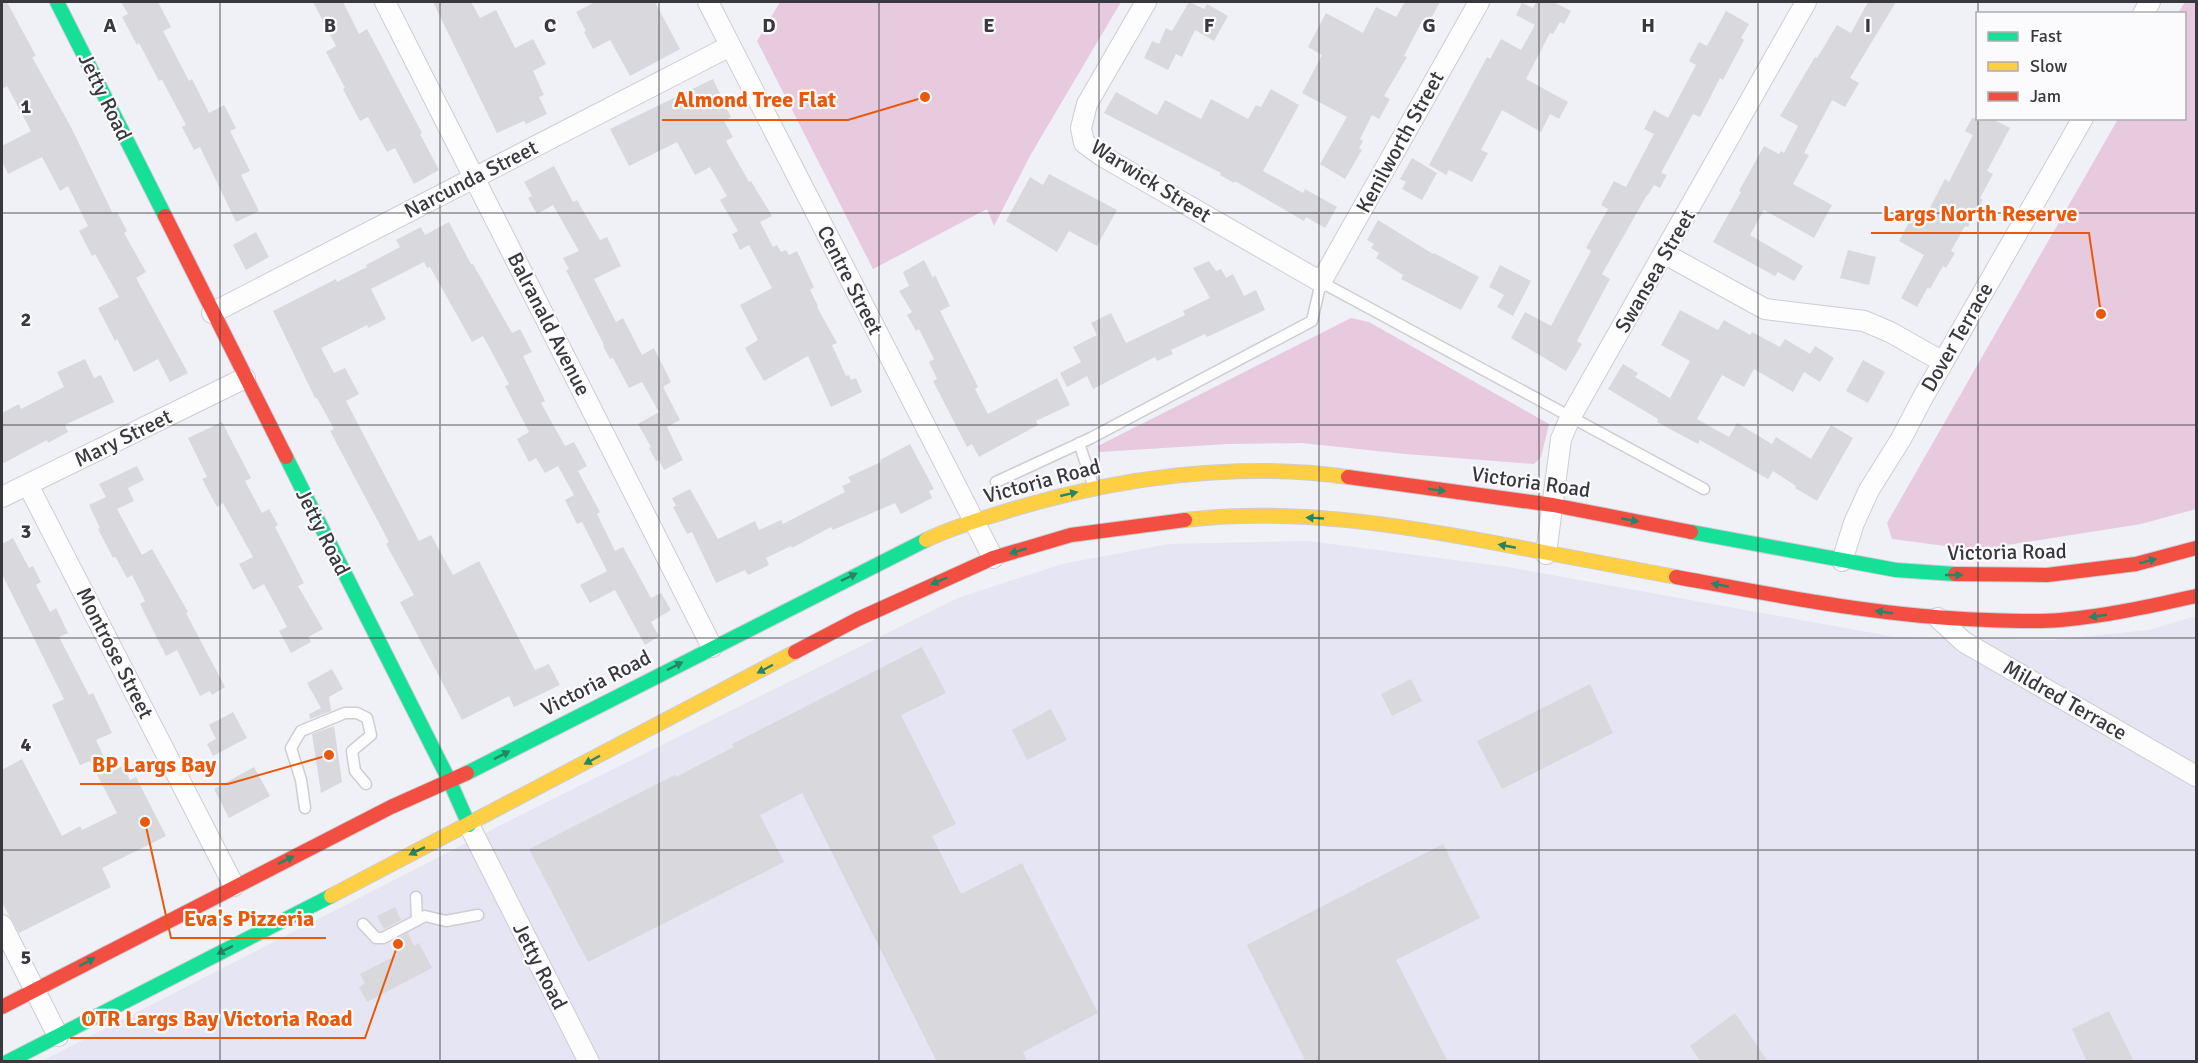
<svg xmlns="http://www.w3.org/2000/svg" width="2198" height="1063" viewBox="0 0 2198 1063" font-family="Signika,sans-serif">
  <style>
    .built { fill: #e5e5f3 }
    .green { fill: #e8cade }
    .building { fill: #d9d8dd }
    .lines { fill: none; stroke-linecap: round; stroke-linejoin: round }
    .lane-casing { stroke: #cdcdd2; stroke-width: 13 }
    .street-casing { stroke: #cdcdd2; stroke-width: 22 }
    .fast-casing { stroke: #cdcdd2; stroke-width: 16 }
    .slow-casing { stroke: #cdcdd2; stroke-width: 16 }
    .jam-casing { stroke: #cdcdd2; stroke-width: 16 }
    .lane { stroke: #fdfdfe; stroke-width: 10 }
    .street { stroke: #fdfdfe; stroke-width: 20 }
    .fast { stroke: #16e098; stroke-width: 14 }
    .slow { stroke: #ffcf43; stroke-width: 14 }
    .jam { stroke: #f24e42; stroke-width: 14 }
    .oneway { fill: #298466 }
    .grid { fill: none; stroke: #38383d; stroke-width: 1.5; stroke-opacity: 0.55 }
    .labels { text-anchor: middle; stroke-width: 4.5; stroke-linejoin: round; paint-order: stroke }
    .street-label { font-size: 21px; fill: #38383d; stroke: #fbfbfe }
    .grid-label { font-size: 20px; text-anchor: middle; font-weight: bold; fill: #38383d; stroke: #fbfbfe; stroke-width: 4.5; stroke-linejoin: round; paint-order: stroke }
    .leader { fill: none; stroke: #e8590c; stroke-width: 2 }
    .callout-dot { fill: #e8590c; stroke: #fbfbfe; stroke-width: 2 }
    .callout-label { font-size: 22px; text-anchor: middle; font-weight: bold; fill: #e8590c; stroke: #fbfbfe; stroke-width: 4.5; stroke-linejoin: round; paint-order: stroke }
  </style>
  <rect width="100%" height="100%" fill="#f0f0f7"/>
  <path class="built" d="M1308,541L1508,567L1895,637L2052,640L2149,630L2196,616V1061L40,1062L515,818L958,598L1062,564L1169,544Z"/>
  <path class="green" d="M780,2H1121L1031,154L994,226L987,209L873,269L757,41Z
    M2185,2H2196V509L2141,524L1976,550L1892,539L1887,523L2118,119L2184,118V14L2178,13Z
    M1351,318L1369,322L1549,424L1541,457L1534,464L1406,454L1301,443L1228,444L1099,452L1098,446Z"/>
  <path class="building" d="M2,2H7L36,56L32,57L71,127L113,214L117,212L127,231L124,233L146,272L136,278L188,373L170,382L158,359L134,372L117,339L115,341L98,308L119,297L95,254L92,256L79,231L88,226L68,186L60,191L42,157L8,174L2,161V146L31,131L7,86L2,89Z
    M121,2H158L171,27L163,31L189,81L192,79L209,113L224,105L236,128L230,131L250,171L241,175L259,211L236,222L200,147L194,150L182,127L186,125L162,80L159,81L139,43L137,45L122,17L128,14Z
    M313,2H343L359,34L367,29L422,133L420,134L439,170L414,184L395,148L387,152L368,117L360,121L343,89L345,88L326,52L336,46Z
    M433,2H471L480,18L496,10L515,48L533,39L546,64L533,71L544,95L539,97L547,114L526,124L524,121L497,133Z
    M595,2H655L680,49L630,76L610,40L593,49L584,32L586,31L576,12Z
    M1189,2L1204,9L1207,4L1228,16L1214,41L1195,30L1182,57L1176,54L1168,70L1144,58L1152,41L1159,44L1166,28L1172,31Z
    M1405,2H1440L1428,24L1422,21L1404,56L1407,57L1384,96L1390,99L1379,119L1372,115L1360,139L1363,141L1359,148L1362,150L1345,179L1320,164L1347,117L1302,93L1322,55L1308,47L1326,13L1363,33L1376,7L1396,17Z
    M1536,2H1554L1571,11L1564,24L1560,22L1553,34L1550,33L1526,79L1568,102L1559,119L1550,114L1541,132L1502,110L1481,150L1488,153L1472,182L1449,170L1446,175L1429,165L1487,57L1490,59L1501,39L1521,50L1535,25L1516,15L1522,3L1533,8Z
    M1868,2H1896L1850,78L1859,83L1845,107L1832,100L1804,153L1809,155L1793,184L1832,205L1814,238L1764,210L1750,235L1803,266L1794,281L1778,272L1775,276L1713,242L1741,192L1739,191L1764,146L1779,154L1781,151L1784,153L1798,126L1780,116L1815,57L1817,58L1837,25L1851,33Z
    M1726,11L1749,24L1741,38L1744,40L1723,80L1720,78L1700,117L1693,114L1661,173L1667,175L1660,188L1654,185L1648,195H1647L1602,274L1610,279L1577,341L1582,344L1566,371L1511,338L1525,312L1551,326L1591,251L1586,248L1608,209L1601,205L1614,181L1626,187L1654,134L1644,129L1654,110L1668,118L1696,65L1689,61L1699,42L1707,46Z
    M713,79L731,117L724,121L733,137L726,141L749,182L751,181L772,216L760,222L773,247L777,245L781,252L786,250L789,255L797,251L814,287L810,290L818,306L817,307L837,343L832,345L846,376L849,375L851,380L856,378L862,392L831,407L808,356L764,381L745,348L758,340L740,305L772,288L749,245L740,250L732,234L738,231L720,200L727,196L710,167L695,175L677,142L629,166L610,129Z
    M1271,89L1299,105L1263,171L1303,193L1305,189L1337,207L1325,228L1306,217L1304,221L1235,181L1234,183L1220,175L1221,173L1104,113L1116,92L1157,115L1165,100L1201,119L1211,99L1248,119L1256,105L1261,107Z
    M1972,118H1991L2010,128L1987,171L1993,174L1980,198L1983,200L1968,227L1965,226L1951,251L1955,253L1946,268L1943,266L1930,289L1928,287L1917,307L1901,298L1924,255L1899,241L1914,213L1924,219L1945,179L1949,182L1973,135L1965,131Z
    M1412,158L1437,173L1422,200L1402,189L1406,182L1400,179Z
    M554,166L573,202L577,200L600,240L607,237L621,266L594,279L616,322L623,318L642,355L654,348L671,382L663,387L680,420L667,427L683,460L664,470L659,460L656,461L649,448L651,447L638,424L659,412L642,382L629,388L613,358L610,359L603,346L604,345L566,270L569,269L563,258L579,251L553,205L537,214L528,198L532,196L524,182Z
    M1049,174L1117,210L1097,246L1069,231L1057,252L1006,221L1030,177L1043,185Z
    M1378,220L1433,254L1434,253L1479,277L1461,310L1401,279L1403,275L1376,258L1379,253L1371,248L1374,244L1367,240Z
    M449,222L471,264H473L512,333L520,329L532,352L523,356L545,401L541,403L565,446L574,442L587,466L578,471L600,512L597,514L615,551L623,547L651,598L661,593L671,610L651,622L659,636L645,645L615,590L590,603L580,585L607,571L582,522L577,524L565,500L574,495L558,466L545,473L536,458L529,462L517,439L529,432L505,386L509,384L483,336L472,342L430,267L427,268L424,262L371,289L386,319L368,328L367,325L321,348L334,373L345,368L359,394L346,401L419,541L431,535L453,575L479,561L535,670L549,664L560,685L514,707L509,696L462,720L400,602L414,595L386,544L389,542L330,431L334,429L317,398H315L273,311L336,279L337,282L367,267L366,265L400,247L396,240L421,227L425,235Z
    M256,232L269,257L246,270L233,245Z
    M1848,250L1876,257L1869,285L1840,278Z
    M924,260L933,278L935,275L950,306L940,311L978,387L975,389L988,414L1057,378L1070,405L1036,421L1038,425L979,457L972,444L967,447L933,381L937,379L929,362L934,359L919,329L916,331L907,315L912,312L899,291L909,286L903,272Z
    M1209,261L1216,271L1221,269L1226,278L1233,274L1244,296L1256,290L1265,310L1207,337L1205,334L1171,350L1173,354L1157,361L1155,357L1093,389L1087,376L1067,387L1060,373L1081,362L1073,347L1097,335L1091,323L1111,313L1126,343L1185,315L1183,311L1210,298L1193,268Z
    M1500,265L1531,281L1513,316L1497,307L1504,295L1489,287Z
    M1680,310L1718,330L1724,320L1750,335L1752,332L1780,347L1785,339L1810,354L1815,346L1834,358L1820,382L1804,372L1793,392L1754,369L1744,387L1722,375L1697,419L1729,437L1737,423L1772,444L1776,437L1811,459L1831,425L1853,438L1817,501L1795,488L1796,486L1773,471L1768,479L1700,440L1698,444L1657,422L1658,419L1608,389L1623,364L1638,373L1635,377L1670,398L1690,361L1661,345Z
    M85,359L94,378L101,375L114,402L65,425L68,432L48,443L47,440L2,464V413L19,404L21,409L64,387L57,372Z
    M1863,360L1885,372L1868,403L1846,391Z
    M222,422L251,478L245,481L262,513L269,509L278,525L275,527L304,583L298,586L323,629L308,637L311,642L291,653L279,631L287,627L264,584L253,590L239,564L253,557L223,503L217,507L202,479L207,477L188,438Z
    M910,444L934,489L929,491L932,498L901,514L895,503L833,530L831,527L792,548L791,546L766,558L769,565L748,575L745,570L716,583L692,532L687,534L673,507L676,506L672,498L690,489L718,539L755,521L759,530L781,520L783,524L845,492L842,486L851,482L848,477L881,462L880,460Z
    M137,466L144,480L128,488L134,501L117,509L142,555L152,549L188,612L186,613L225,687L212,695L210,691L200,696L177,650L166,656L140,604L145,601L132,575L127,578L115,556L113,558L98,529L100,528L89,505L106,497L99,484Z
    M13,538L29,568L33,566L41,582L36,585L50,612L56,608L68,633L59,637L89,695L93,693L112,733L96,740L111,772L123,766L130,780L136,777L166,836L102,868L111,887L19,933L2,903V770L22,759L62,836L80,826L82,830L117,813L90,761L80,765L52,705L64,699L2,574V544Z
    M922,647L946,693L901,715L956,824L932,836L961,894L1022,863L1098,1013L1023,1052L1028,1062H937L802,793L760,815L784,862L588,962L529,849L675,775L676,777L734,747L732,744Z
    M332,669L343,689L329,697L331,711L310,719L309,714L321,708L307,683Z
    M1411,679L1422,701L1392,716L1381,694Z
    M1590,684L1613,733L1502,789L1477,741Z
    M1051,709L1067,740L1027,760L1012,730Z
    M233,712L247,738L213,756L207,744L216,739L209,725Z
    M334,726L342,782L321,793L312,734Z
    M254,767L270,796L229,818L214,789Z
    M1443,844L1480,918L1396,960L1448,1062H1306L1247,945Z
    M395,907L401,920L384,929L377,916Z
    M408,933L414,946L419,943L432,968L367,1002L359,987L365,983L360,974L397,955L391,942Z
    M2109,1011L2134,1062H2087L2072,1029Z
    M1735,1013L1768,1062H1701L1690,1046Z"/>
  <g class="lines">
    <g class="lane-casing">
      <path id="lane" d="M1079,443L1093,485
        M996,482L1091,438L1312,321L1321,282L1704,489
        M305,808L301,780L291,748L301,731L345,713H357L367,718L371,735L352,751L355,771L366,784
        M416,897L417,920
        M363,924L376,938H383L425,916L446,921L478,915"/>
    </g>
    <g class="street-casing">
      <path id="street" d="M385,2L712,647
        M708,2L993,558
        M1146,2L1087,104L1081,128L1084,143L1102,156L1321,282L1479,2
        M2143,14L2150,2
        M1665,254L1765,309L1864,321L1890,332L1943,362
        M212,313L730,46
        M28,485L234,886
        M2,497L245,378
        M1546,554L1561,439L1570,418L1806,2
        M1842,561L1854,523L1869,490L1901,439L1922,399L2083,118
        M1938,618L1964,642L2196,776
        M469,825L589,1062
        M2,925L58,1036"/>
    </g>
    <g class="fast-casing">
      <path id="fast" d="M57,2L165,216
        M286,457L450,782L469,825
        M1691,532L1896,570L1955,574
        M467,773L926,540
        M7,1062L331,896"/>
    </g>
    <g class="slow-casing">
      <path id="slow" d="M1185,520C1292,507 1401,525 1506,545C1563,556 1619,566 1676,577
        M926,540C951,528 977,520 1004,512C1112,478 1235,461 1348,477
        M331,896L795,652"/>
    </g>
    <g class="jam-casing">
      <path id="jam" d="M165,216L286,457
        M1348,477L1553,505L1691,532
        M1955,574L2047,575L2136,564L2196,548
        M1676,577C1779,596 1883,617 1988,620C2012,621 2037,622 2061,620C2107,616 2151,606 2196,596
        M795,652L858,619L993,558L1071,535L1185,520
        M2,1007L391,807L467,773"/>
    </g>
    <use href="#lane" class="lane"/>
    <use href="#street" class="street"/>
    <use href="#fast" class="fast"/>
    <use href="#slow" class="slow"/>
    <use href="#jam" class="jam"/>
  </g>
  <defs><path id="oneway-solid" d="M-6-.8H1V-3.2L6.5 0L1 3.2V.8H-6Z" transform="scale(1.5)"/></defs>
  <g class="oneway">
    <use href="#oneway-solid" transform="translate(1437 490) rotate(7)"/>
    <use href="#oneway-solid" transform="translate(1069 494) rotate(-13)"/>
    <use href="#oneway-solid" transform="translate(1315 518) rotate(-177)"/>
    <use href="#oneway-solid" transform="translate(1630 520) rotate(11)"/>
    <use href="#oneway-solid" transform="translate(1507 546) rotate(-169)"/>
    <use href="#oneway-solid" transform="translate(1018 551) rotate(164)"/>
    <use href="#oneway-solid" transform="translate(2148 561) rotate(-15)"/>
    <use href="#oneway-solid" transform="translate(1954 575)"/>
    <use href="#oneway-solid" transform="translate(849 577) rotate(-26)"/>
    <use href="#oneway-solid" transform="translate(939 581) rotate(157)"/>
    <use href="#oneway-solid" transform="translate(1720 585) rotate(-170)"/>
    <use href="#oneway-solid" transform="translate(1884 612) rotate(-172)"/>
    <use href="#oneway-solid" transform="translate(2098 616) rotate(172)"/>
    <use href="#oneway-solid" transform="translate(675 666) rotate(-27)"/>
    <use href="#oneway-solid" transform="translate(765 669) rotate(152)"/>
    <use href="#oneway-solid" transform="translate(502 755) rotate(-27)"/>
    <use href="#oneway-solid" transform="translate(592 760) rotate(152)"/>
    <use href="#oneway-solid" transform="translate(417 851) rotate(154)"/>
    <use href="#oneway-solid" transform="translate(286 860) rotate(-26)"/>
    <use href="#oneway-solid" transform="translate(225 950) rotate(153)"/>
    <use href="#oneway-solid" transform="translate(87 962) rotate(-27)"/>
  </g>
  <path class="grid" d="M220,2V1062M440,2V1062M659,2V1062M879,2V1062M1099,2V1062M1319,2V1062M1539,2V1062M1758,2V1062M1978,2V14M1978,118V1062M2,213H2196M2,425H2196M2,638H2196M2,850H2196"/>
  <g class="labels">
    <g class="street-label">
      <text transform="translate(105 97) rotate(64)" y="7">Jetty Road</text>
      <text transform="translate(1400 142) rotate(-61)" y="7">Kenilworth Street</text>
      <text transform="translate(471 179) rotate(-27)" y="7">Narcunda Street</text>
      <text transform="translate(1151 181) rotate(32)" y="7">Warwick Street</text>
      <text transform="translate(1655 271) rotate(-60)" y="7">Swansea Street</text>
      <text transform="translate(850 280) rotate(63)" y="7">Centre Street</text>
      <text transform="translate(549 324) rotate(63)" y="7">Balranald Avenue</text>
      <text transform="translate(1957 337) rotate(-60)" y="7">Dover Terrace</text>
      <text transform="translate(123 438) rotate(-26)" y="7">Mary Street</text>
      <text transform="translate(1042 481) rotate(-15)" y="7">Victoria Road</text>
      <text transform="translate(1531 482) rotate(8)" y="7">Victoria Road</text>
      <text transform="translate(323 532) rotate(63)" y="7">Jetty Road</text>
      <text transform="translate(2007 552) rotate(-1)" y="7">Victoria Road</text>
      <text transform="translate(115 653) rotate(63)" y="7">Montrose Street</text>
      <text transform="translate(596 683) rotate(-27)" y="7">Victoria Road</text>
      <text transform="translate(2065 700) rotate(30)" y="7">Mildred Terrace</text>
      <text transform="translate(540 966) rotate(63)" y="7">Jetty Road</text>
    </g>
  </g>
  <g class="grid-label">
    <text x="110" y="32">A</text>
    <text x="330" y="32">B</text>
    <text x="550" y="32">C</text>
    <text x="769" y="32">D</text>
    <text x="989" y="32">E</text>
    <text x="1209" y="32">F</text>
    <text x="1429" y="32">G</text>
    <text x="1648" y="32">H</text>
    <text x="1868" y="32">I</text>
    <text x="26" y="113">1</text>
    <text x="26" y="326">2</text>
    <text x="26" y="538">3</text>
    <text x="26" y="751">4</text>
    <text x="26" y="964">5</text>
  </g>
  <path class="leader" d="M925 97L848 120H662M2101 314L2089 233H1871M329 755L228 784H80M145 822L171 938H326M398 944L365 1038H70"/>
  <g class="callout-dot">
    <circle cx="925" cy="97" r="6"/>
    <circle cx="2101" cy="314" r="6"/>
    <circle cx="329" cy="755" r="6"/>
    <circle cx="145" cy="822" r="6"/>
    <circle cx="398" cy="944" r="6"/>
  </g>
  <g class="callout-label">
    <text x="755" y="107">Almond Tree Flat</text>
    <text x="1980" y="221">Largs North Reserve</text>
    <text x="154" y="772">BP Largs Bay</text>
    <text x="249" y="926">Eva's Pizzeria</text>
    <text x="217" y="1026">OTR Largs Bay Victoria Road</text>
  </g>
  <rect width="2198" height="1063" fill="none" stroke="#38383d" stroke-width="6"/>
  <rect x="1976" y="12" width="210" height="108" fill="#fbfbfe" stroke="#adadb1" stroke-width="1.5"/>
  <rect x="1988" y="32" width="30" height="9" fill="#16e098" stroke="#adadb1" stroke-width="1.5"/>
  <text x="2030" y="42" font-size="18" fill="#38383d">Fast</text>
  <rect x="1988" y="62" width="30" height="9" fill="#ffcf43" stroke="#adadb1" stroke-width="1.5"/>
  <text x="2030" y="72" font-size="18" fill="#38383d">Slow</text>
  <rect x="1988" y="92" width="30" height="9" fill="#f24e42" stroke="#adadb1" stroke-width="1.5"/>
  <text x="2030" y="102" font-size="18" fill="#38383d">Jam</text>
</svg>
